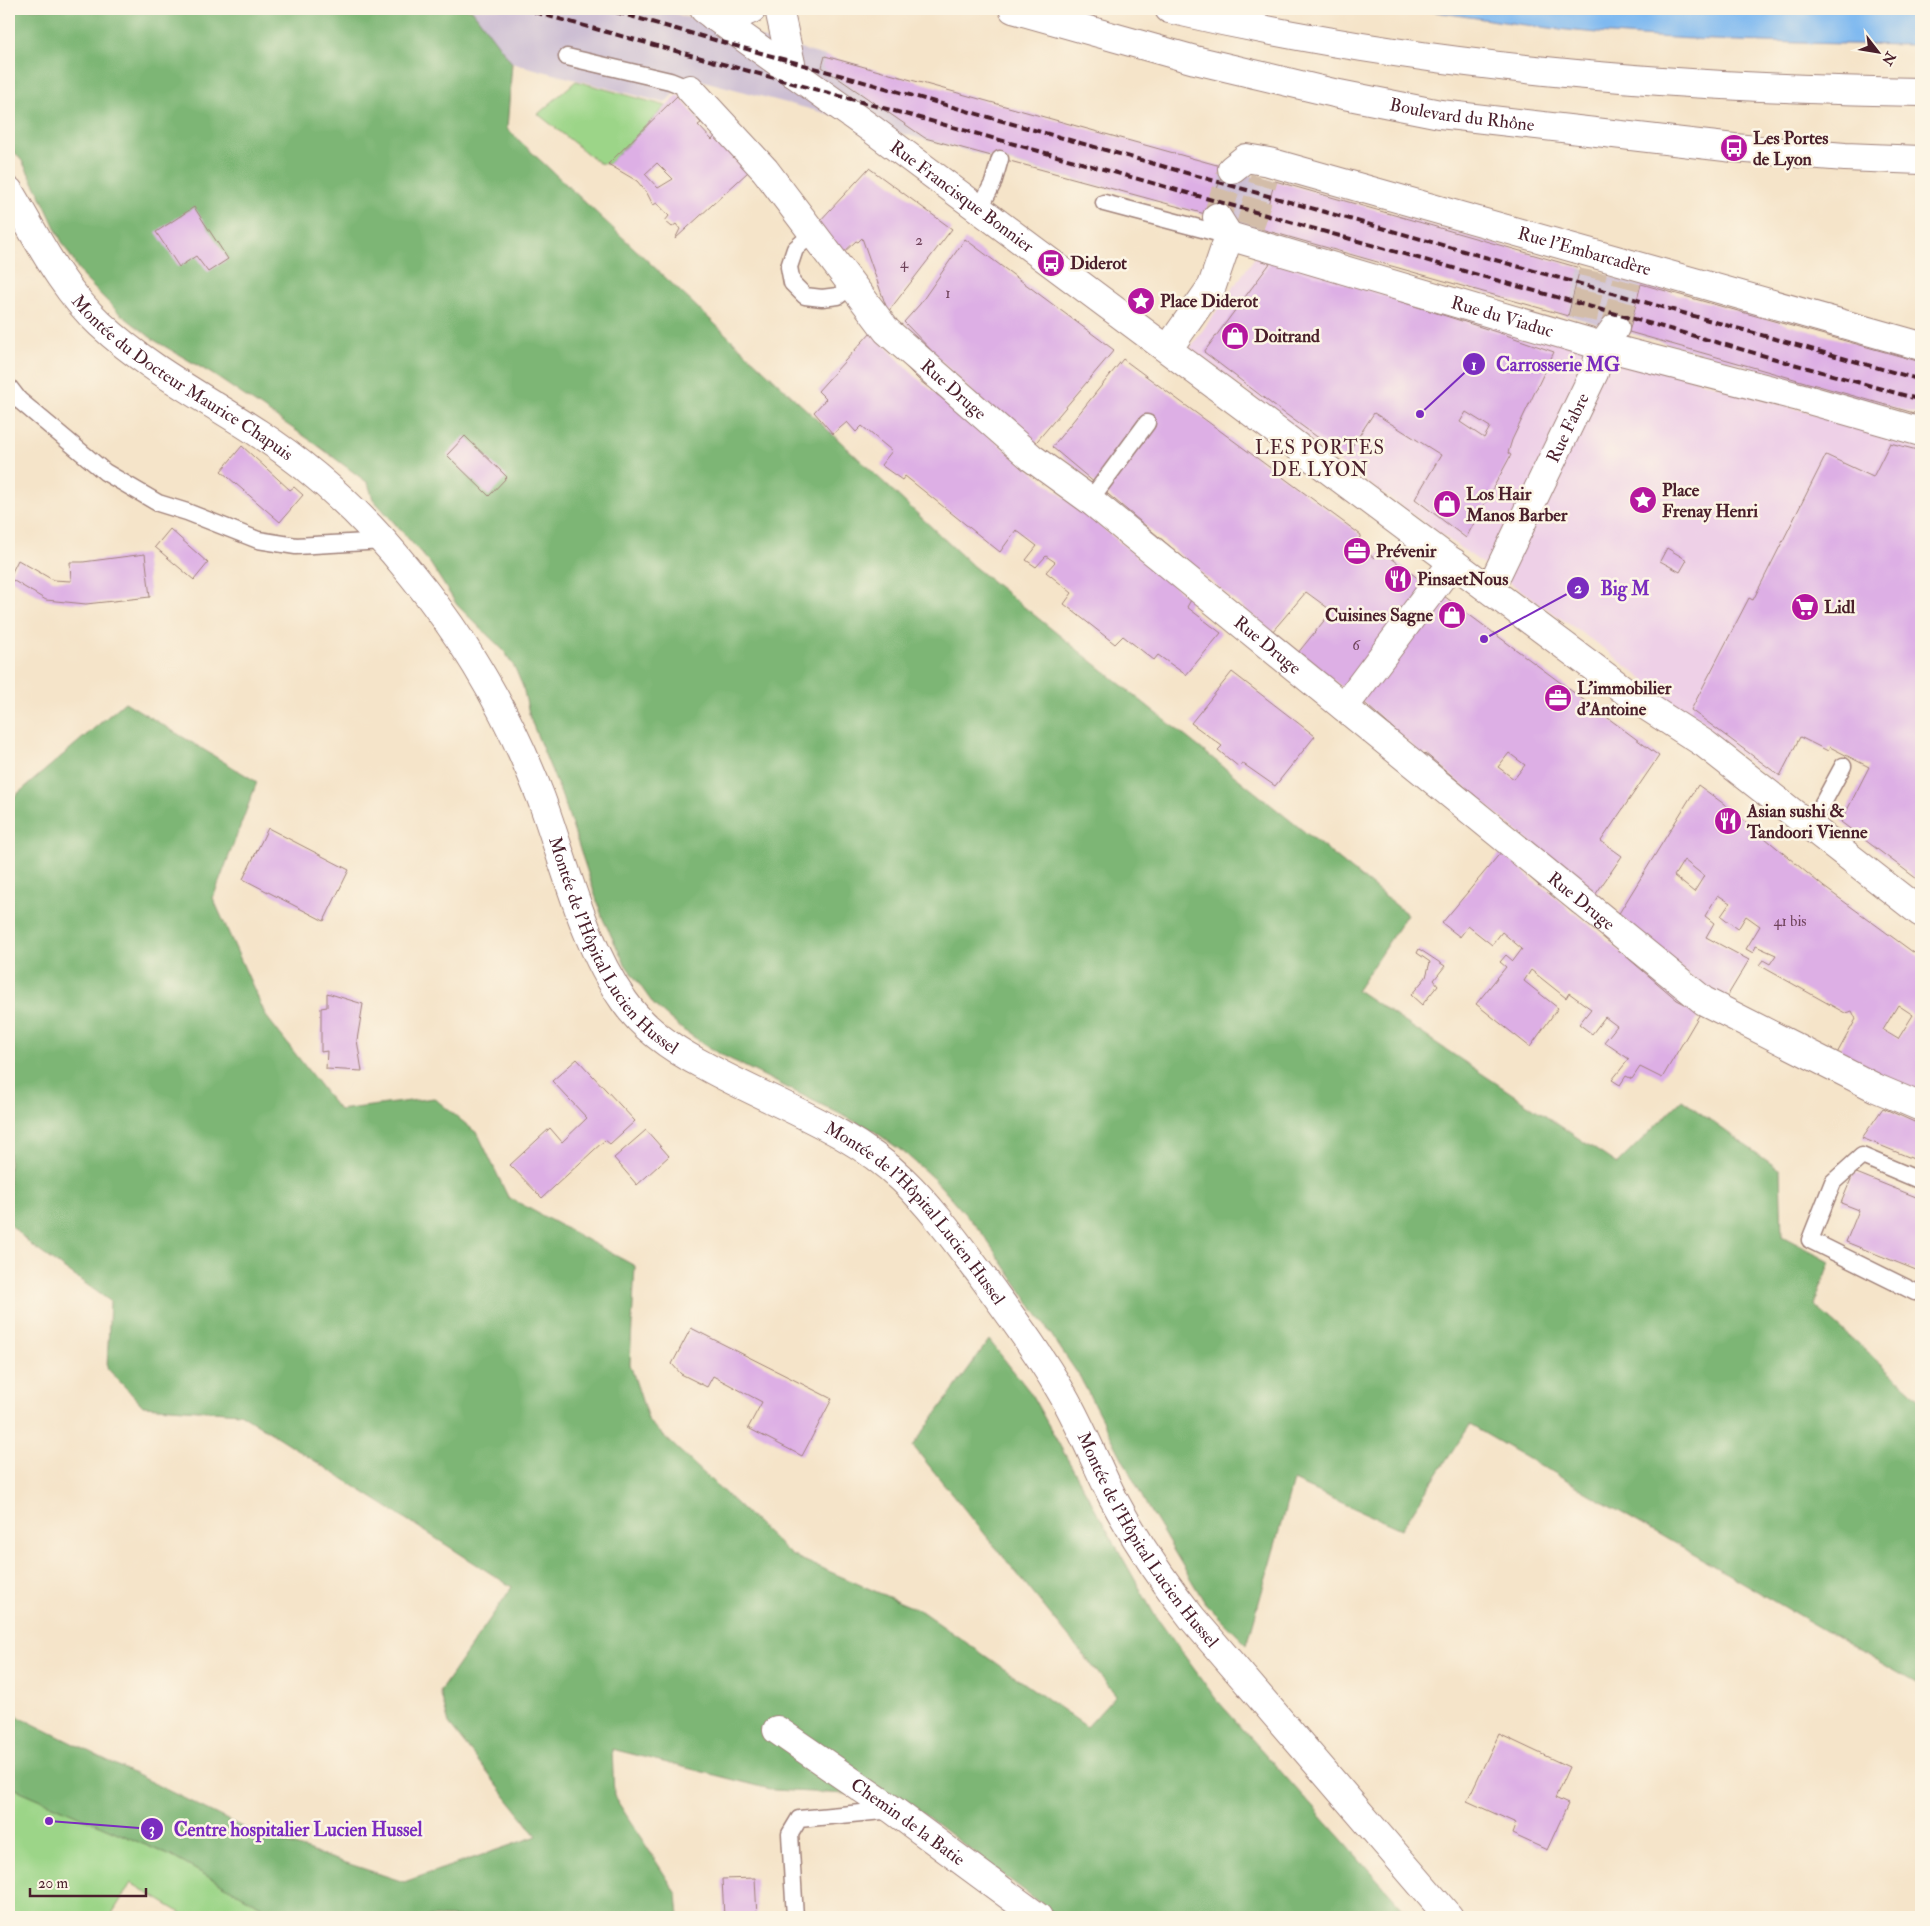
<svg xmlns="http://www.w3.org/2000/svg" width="1930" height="1926" viewBox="0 0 1930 1926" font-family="'IM FELL Double Pica',serif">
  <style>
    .built { fill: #eed0e7 }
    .industrial { fill: #ccbed3 }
    .green { fill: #9cd588; stroke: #737a5a }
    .forest { fill: #7db674; stroke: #646a50 }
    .water { fill: #7fb9f0; stroke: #646c8e }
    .building { fill: #ddafe5; fill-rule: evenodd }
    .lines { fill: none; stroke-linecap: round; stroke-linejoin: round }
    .minor-tunnel { stroke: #d3bda9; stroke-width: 28; stroke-dasharray: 28 14; stroke-linecap: butt }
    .service-casing { stroke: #a0827a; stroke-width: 19 }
    .minor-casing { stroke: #a0827a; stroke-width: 30 }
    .tertiary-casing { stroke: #a0827a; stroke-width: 30 }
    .primary-casing { stroke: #a0827a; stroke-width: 30 }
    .service { stroke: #fff; stroke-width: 16 }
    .minor { stroke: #fff; stroke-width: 28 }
    .tertiary { stroke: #fff; stroke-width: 28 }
    .primary { stroke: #fff; stroke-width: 28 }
    .rail { stroke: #4a1f2b; stroke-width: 4; stroke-dasharray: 8 4; stroke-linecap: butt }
    .labels { text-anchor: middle; stroke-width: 5; stroke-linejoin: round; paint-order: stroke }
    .number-label { font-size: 15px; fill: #6f435a }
    .street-label { font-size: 18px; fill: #4a1f2b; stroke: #fcf5e5 }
    .poi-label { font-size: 18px; font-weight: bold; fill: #4a1f2b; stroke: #fcf5e5; text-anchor: start }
    .neighbourhood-label { font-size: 19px; letter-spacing: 1px; fill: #4a1f2b; stroke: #fcf5e5 }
    .leader { fill: none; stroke: #7b2cbf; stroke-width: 2 }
    .callout-dot { fill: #7b2cbf; stroke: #fcf5e5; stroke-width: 2 }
    .mark-label { font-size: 15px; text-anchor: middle; font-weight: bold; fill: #fff }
    .callout-label { font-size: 19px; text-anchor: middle; font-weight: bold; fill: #7b2cbf; stroke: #fcf5e5; stroke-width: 5; stroke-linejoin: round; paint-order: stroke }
  </style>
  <rect width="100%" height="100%" fill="#fcf5e5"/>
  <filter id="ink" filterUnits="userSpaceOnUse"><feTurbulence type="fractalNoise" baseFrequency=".02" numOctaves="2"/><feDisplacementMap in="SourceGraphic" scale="10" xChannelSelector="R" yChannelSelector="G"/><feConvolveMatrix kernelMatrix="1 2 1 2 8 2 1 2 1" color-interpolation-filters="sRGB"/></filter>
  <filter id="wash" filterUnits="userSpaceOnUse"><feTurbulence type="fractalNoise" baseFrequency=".0096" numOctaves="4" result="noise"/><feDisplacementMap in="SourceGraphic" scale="20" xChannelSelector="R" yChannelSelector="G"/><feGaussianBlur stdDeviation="1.12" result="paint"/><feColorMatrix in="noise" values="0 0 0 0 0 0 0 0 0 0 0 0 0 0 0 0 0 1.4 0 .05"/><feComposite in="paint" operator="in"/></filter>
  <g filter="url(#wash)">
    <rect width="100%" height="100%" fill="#f5e4c9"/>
    <path class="built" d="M1258,253L1921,445V495L1776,783L1603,648L1357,475L1190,348Z"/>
    <path class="industrial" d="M467,9H658L1580,268L1921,362V415L1250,226L689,77L665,103L512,63L472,10Z"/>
    <path class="green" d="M576,81L666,106L608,164L599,163L538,114Z
      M9,1786L171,1856L281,1917H188L131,1883L110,1917H9Z"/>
    <path class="forest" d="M9,9H467L472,10L512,63L507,129L973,566L1407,914L1357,990L1617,1164L1682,1100L1780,1170L1782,1236L1830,1262L1814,1305L1921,1400V1686L1470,1425L1401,1529L1293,1481L1247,1645L1205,1603L1147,1506L1080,1377L982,1233L935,1180L906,1154L874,1131L718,1053L683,1030L654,1005L625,964L603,919L564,801L530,718L523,687L515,668L504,651L457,605L430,563L373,499L368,483L313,442L212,374L154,340L118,312L83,277L61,240L40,195L22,161L9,146Z
      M125,702L257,782L213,898L266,1016L339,1110L434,1098L478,1134L508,1197L635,1266L630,1364L649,1422L791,1555L921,1611L1087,1727L1116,1695L913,1446L989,1340L1030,1392L1154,1614L1216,1699L1411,1917H1059L901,1797L774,1790L612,1749L614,1796L677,1894L679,1917H281L171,1856L9,1786V1712L252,1832L404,1882L537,1836L449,1724L440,1691L512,1587L240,1413L143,1406L107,1368L110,1301L32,1246L9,1223V801Z"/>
    <path class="water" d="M1415,9H1921V45C1823,44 1724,42 1626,35C1555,31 1485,19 1415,9Z"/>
    <g id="blocks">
      <path class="building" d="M825,56L1224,167L1209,215L925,138L822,67Z
        M678,95L701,123L698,125L712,140L716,135L748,172L675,239L680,229L676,224L672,227L665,221L669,216L657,203L653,205L647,193L637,181L608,164ZM657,163L673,179L658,188L645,174Z
        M869,168L952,229L888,312L862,238L858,242L856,241L842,254L817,224Z
        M1275,181L1580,268L1568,316L1261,229Z
        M194,207L228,259L208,272L196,256L179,267L156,232Z
        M965,239L1114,350L1032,447L963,383L904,322L920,304Z
        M1271,262L1367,291L1509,336L1554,352L1512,440L1508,453L1511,455L1466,538L1415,499L1441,455L1374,413L1345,457L1273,405L1204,352ZM1466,412L1490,427L1484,438L1460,422Z
        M1641,284L1921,362V415L1629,332Z
        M871,332L919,380L1191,600L1187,607L1221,633L1186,675L1158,655L1154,660L1123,636L1115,644L1064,604L1072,593L1046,572L1055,562L1046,556L1036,567L1026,560L1037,546L1016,530L1000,552L905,476L902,480L881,465L892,451L862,426L856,432L847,422L833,434L814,412L826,399L818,391Z
        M1123,359L1361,535L1356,544L1374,558L1382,551L1428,586L1345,689L1297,654L1332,611L1306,592L1272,632L1052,447Z
        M465,436L507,477L489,496L447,455Z
        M1890,443L1921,451V882L1841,822L1869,767L1830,747L1828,751L1800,737L1780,776L1691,710L1749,598L1753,600L1826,455L1873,477Z
        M242,446L290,490L294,487L303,495L280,522L221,471Z
        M170,529L208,563L194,580L155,547Z
        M1667,548L1687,560L1680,572L1660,561Z
        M145,554L150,597L86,604L46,600L9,578L18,560L53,580L71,581L70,562H83Z
        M1444,596L1659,756L1601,841L1622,856L1593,898L1530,842L1425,753L1423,755L1360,699ZM1509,753L1525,765L1514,779L1498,767Z
        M1232,672L1315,736L1275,786L1242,763L1239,767L1218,750L1222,746L1191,723Z
        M1698,785L1724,804L1824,887L1921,958V1098L1835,1057L1856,1019L1852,1011L1845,1013L1759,965L1763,960L1770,964L1776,955L1756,946L1753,953L1746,949L1760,926L1746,916L1738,929L1721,916L1730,903L1718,895L1705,916L1714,923L1706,937L1749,960L1725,1000L1708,991L1618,915ZM1684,860L1704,876L1694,892L1674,876ZM1898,1005L1913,1015L1898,1039L1883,1030Z
        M268,828L349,870L324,921L243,879Z
        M1502,851L1539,886L1541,885L1573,913L1574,912L1677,1000L1701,1012L1662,1078L1640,1067L1632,1079L1626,1076L1620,1085L1612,1080L1629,1059L1604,1042L1617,1026L1605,1017L1592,1034L1579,1024L1591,1009L1569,993L1566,998L1531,970L1524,981L1558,1008L1530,1047L1476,1004L1506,967L1500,962L1506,955L1513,961L1522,949L1502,932L1492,945L1468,926L1460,937L1442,923Z
        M1419,949L1445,966L1434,980L1438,985L1422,1005L1411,995L1426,977L1430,962L1417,953Z
        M327,993L363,1004L357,1040L362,1071L326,1069L327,1051L321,1052V1008L327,1007Z
        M577,1059L635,1121L610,1144L605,1140L542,1198L510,1165L550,1128L562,1142L587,1118L552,1081Z
        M1883,1108L1921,1125V1162L1862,1138Z
        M646,1130L669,1156L637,1185L614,1158Z
        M1854,1172L1921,1199V1272L1846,1242L1859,1210L1841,1203Z
        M691,1328L832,1399L802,1456L748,1428L762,1402L713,1376L707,1387L681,1374L672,1364Z
        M1499,1734L1569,1767L1555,1798L1568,1804L1547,1850L1512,1834L1516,1823L1467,1801Z
        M755,1878L757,1917H724L722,1879Z"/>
    </g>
  </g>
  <g filter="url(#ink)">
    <use href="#blocks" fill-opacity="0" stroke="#a0827a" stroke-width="1"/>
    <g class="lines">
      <path class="minor-tunnel" d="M1217,217L1232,169
        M1250,226L1264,178
        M1583,319L1593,271
        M1615,328L1627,281"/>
      <g class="service-casing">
        <path id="service" d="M567,57L670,81L690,89
          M1104,203L1229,236
          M979,210L993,183L1000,159
          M813,233L795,249L789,267L792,283L805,296L822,298L838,296L853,285
          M9,387L19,400L105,472L158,503L187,512L258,540L296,546L384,541
          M1090,500L1147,423
          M1810,827L1843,766
          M1915,1292L1810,1240L1833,1182L1862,1156L1921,1181
          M795,1917L790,1834L799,1819L893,1810"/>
      </g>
      <g class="minor-casing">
        <g id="minor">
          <path id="s1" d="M690,89L765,170L887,331L1032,458L1090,500L1704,1001L1876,1088L1921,1107"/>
          <path id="s2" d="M1232,169L1246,158L1269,162L1921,346"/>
          <path id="s3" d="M9,191C37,237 60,287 100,324C147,368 205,398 258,433C316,471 369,521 412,575C467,642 510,717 541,798C565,863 583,943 624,1001C644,1030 674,1050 705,1066C771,1103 848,1127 903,1180C933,1209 957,1243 982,1276C1010,1315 1039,1353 1063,1395C1082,1428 1096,1464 1113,1498C1136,1541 1162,1580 1192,1618L1449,1917"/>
          <path d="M1217,217L1229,236"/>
          <path id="s4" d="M1229,236L1602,346L1799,397L1921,432"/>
          <path d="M1168,349L1212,286L1229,236"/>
          <path id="s5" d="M1490,589L1594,373L1602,346L1615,328"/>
          <path d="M1344,707L1453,562"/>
          <path id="s6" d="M777,1730L893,1810L1038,1917"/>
        </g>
      </g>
      <g class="tertiary-casing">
        <g id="tertiary">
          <path id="s7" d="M704,9L873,130L1640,702L1705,744L1921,913"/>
          <path d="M779,9L793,73"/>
          <path d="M713,16L739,15L752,9"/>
        </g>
      </g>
      <g class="primary-casing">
        <g id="primary">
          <path id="s8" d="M1013,9L1195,60L1334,93L1440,114L1734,148L1845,157L1921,160"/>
          <path d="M1169,9C1415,67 1669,88 1921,92"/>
        </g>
      </g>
      <use href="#service" class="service"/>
      <use href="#minor" class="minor"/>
      <use href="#tertiary" class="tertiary"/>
      <use href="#primary" class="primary"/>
      <path class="rail" d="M523,9L1007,142L1921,400
        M605,9L1921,380"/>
    </g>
  </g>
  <defs>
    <g id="bus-disc" transform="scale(1.4375)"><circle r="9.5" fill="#b5179e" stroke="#fcf5e5"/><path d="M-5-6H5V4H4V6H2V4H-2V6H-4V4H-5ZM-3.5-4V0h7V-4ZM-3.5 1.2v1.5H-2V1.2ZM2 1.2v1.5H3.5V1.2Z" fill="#fff"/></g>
    <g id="sight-disc" transform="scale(1.4375)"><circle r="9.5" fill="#b5179e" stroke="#fcf5e5"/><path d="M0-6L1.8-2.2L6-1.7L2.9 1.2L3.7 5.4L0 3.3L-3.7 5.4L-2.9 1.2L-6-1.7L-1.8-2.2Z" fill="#fff"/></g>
    <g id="shop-disc" transform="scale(1.4375)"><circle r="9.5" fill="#b5179e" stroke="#fcf5e5"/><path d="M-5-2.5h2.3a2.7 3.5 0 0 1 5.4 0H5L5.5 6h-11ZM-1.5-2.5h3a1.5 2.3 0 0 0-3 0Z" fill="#fff"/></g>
    <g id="office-disc" transform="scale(1.4375)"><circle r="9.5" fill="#b5179e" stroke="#fcf5e5"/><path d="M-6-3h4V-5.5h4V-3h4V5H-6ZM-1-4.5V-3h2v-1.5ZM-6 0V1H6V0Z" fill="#fff"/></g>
    <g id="restaurant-disc" transform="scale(1.4375)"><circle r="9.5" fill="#b5179e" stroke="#fcf5e5"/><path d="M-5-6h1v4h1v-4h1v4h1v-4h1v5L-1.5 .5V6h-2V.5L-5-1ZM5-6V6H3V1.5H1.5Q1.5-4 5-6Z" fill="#fff"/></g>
    <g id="supermarket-disc" transform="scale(1.4375)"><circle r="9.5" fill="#b5179e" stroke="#fcf5e5"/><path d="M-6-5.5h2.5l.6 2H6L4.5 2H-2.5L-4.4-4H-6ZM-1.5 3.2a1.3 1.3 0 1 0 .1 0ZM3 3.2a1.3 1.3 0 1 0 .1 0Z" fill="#fff"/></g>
  </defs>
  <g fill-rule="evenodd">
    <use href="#bus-disc" x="1734" y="148"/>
    <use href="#bus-disc" x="1051" y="263"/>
    <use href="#sight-disc" x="1141" y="301"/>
    <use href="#shop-disc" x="1235" y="336"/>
    <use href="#sight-disc" x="1643" y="500"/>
    <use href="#shop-disc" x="1447" y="504"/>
    <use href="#office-disc" x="1357" y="551"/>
    <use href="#restaurant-disc" x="1398" y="579"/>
    <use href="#supermarket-disc" x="1805" y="607"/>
    <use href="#shop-disc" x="1452" y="615"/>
    <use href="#office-disc" x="1558" y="698"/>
    <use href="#restaurant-disc" x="1728" y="821"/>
  </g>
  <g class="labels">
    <g class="number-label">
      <text x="919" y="245">2</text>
      <text x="904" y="268">4</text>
      <text x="948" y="298">1</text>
      <text x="1356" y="650">6</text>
      <text x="1790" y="926">41 bis</text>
    </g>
    <g class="street-label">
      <text dy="6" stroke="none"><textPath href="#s8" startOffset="462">Boulevard du Rhône</textPath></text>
      <text dy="6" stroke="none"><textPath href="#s7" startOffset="319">Rue Francisque Bonnier</textPath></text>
      <text dy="6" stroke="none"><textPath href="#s2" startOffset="369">Rue l'Embarcadère</textPath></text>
      <text dy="6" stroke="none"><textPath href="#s4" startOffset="285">Rue du Viaduc</textPath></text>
      <text dy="6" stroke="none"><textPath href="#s3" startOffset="260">Montée du Docteur Maurice Chapuis</textPath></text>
      <text dy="6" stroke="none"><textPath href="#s1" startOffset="401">Rue Druge</textPath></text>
      <text dy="6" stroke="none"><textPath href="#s5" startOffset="179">Rue Fabre</textPath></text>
      <text dy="6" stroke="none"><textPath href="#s1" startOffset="806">Rue Druge</textPath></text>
      <text dy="6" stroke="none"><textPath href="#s1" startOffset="1211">Rue Druge</textPath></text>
      <text dy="6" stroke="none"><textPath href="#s3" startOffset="990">Montée de l'Hôpital Lucien Hussel</textPath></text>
      <text dy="6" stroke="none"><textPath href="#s3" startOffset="1409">Montée de l'Hôpital Lucien Hussel</textPath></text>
      <text dy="6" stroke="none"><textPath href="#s3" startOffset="1814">Montée de l'Hôpital Lucien Hussel</textPath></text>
      <text dy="6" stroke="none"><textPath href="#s6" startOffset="160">Chemin de la Batie</textPath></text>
    </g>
    <g class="poi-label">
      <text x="1753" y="144">Les Portes<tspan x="1753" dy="21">de Lyon</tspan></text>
      <text x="1070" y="269">Diderot</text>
      <text x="1160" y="307">Place Diderot</text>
      <text x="1254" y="342">Doitrand</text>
      <text x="1662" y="496">Place<tspan x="1662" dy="21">Frenay Henri</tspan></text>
      <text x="1466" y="500">Los Hair<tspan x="1466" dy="21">Manos Barber</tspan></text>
      <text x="1376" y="557">Prévenir</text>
      <text x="1417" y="585">PinsaetNous</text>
      <text x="1824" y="613">Lidl</text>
      <text x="1433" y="621" text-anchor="end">Cuisines Sagne</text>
      <text x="1577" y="694">L'immobilier<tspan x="1577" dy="21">d'Antoine</tspan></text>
      <text x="1747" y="817">Asian sushi &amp;<tspan x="1747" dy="21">Tandoori Vienne</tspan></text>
    </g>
    <g class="neighbourhood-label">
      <text x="1320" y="454">LES PORTES<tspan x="1320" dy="22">DE LYON</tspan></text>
    </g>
  </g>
  <path class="leader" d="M1420 414L1474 364M1484 639L1578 588M49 1821L152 1829"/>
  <g class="callout-dot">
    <circle cx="1420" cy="414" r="5"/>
    <circle cx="1484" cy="639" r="5"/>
    <circle cx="49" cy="1821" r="5"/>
    <circle cx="1474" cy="364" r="12"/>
    <circle cx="1578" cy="588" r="12"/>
    <circle cx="152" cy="1829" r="12"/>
  </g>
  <g class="mark-label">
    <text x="1474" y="370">1</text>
    <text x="1578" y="593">2</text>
    <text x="152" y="1834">3</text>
  </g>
  <g class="callout-label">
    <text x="1558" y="371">Carrosserie MG</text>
    <text x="1625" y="595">Big M</text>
    <text x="298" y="1836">Centre hospitalier Lucien Hussel</text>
  </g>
  <rect width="1930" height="1926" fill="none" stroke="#fcf5e5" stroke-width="30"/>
  <g transform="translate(1878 52) rotate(121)" stroke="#fcf5e5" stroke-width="4" paint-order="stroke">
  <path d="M0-4L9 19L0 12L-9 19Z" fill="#4a1f2b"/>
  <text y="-8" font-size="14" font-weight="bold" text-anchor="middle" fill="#4a1f2b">N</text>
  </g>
  <path d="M30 1888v8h116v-8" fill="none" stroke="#4a1f2b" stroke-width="2.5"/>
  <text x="38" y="1888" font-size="15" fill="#4a1f2b" stroke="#fcf5e5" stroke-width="4" paint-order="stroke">20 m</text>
</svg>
